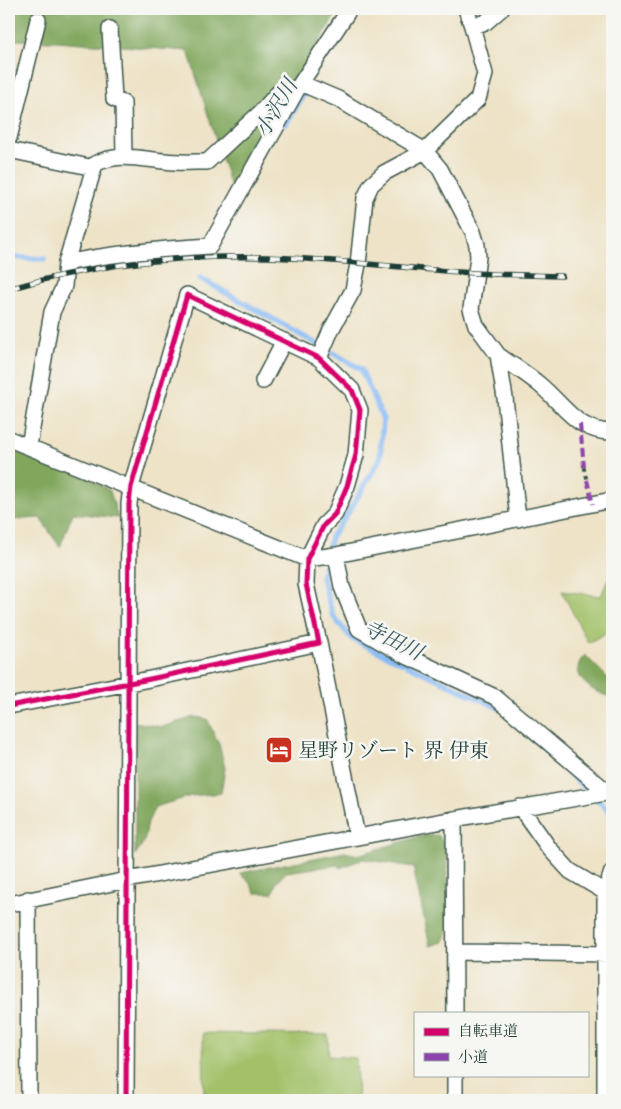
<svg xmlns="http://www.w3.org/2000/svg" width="621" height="1109" viewBox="0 0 621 1109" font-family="'Old Standard TT','Noto Serif JP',serif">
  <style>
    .green { fill: #a2c169; stroke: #607f4e }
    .forest { fill: #81a75d; stroke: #507248 }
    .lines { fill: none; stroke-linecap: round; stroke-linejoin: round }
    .stream { stroke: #88bbf5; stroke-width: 5.5 }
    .minor-casing { stroke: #3e564a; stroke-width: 18 }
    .path { stroke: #3e564a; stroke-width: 3; stroke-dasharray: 4 4; stroke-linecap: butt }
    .minor { stroke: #fff; stroke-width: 15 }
    .rail-casing { stroke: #1f3d34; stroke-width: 5.5 }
    .rail { stroke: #f6f6f2; stroke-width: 4; stroke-dasharray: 11; stroke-linecap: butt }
    .quiet { stroke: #8e44ad; stroke-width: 4; stroke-dasharray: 8 4; stroke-linecap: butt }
    .cycleway-casing { stroke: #f6f6f2; stroke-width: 8 }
    .cycleway { stroke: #d6006c; stroke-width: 5 }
    .labels { text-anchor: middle; stroke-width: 5; stroke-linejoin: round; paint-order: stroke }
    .poi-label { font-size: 20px; fill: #1f3d34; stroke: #f6f6f2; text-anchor: start }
    .water-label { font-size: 21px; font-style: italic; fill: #395c64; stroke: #f6f6f2 }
  </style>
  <rect width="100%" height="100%" fill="#f6f6f2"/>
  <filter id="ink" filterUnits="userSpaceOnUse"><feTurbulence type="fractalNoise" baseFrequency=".02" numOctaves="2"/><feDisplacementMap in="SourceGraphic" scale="10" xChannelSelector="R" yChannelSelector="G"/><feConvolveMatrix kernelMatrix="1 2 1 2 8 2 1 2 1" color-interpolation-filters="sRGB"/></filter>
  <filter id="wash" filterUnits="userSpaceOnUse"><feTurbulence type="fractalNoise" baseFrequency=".0096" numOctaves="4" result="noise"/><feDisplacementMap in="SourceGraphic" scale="20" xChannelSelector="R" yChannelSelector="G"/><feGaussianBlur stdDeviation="1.12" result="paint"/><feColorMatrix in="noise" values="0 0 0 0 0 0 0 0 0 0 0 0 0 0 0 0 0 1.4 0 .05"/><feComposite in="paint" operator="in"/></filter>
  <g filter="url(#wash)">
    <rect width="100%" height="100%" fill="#eee3c7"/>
    <path class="green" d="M612,570V621L608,632L588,643L562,591L601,596Z
      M203,1033L328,1035L329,1056L356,1058L358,1100H204Z"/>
    <path class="forest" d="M9,9H339L231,188L188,51L56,41L9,40Z
      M9,449L85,476L110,491L118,518L73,513L60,547L40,518L9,520Z
      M585,655L612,682V697C593,694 565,674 585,655Z
      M194,717L207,719L219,744L225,768L221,793L191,796L155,807L148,822L144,842L135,855V722L162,727Z
      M438,835L446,847L450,926L443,942L430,946L413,867L363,859L340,868L338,865L286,872L276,883L273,893H255L249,881L243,877L240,873L345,852L358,855L417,837Z"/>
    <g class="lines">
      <path class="stream" d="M286,124L308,87
        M9,257L44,259
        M200,278L361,369L383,419L380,459L348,513L331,537L322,577L333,616L352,639L499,708
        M528,734L612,814"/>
    </g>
  </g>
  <g filter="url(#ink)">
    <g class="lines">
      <g class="minor-casing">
        <path id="minor" d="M466,9L472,26
          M110,29L114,99L123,103L124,156
          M9,138L38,20
          M9,150L94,168
          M66,263C114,253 161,249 210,246L299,86L347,13
          M498,355C512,365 527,374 540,385C564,405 577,432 612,432
          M319,358L331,330L353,290L358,264L365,198L371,185L384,173L425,151L478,99L485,74L472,26L486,22L501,9
          M263,381L284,341
          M9,439L307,559L336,555L612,500
          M29,446L52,312L64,286L66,263L95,164C117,152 141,159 164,161C178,163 193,162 207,162L261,112L278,93L305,85L338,99L425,151L440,169L473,232L477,245L478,257L471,309L476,325L498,355L505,398L518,519
          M336,555L342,587L359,629L402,654L495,697L612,796
          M319,643L357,837
          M9,706L150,679L319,643L306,584L307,559L324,525L335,514L347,486L356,455L360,410L352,390L319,358L187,295L131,487L129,504L126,1100
          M520,807L549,848L570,871L605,892
          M454,819L455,1013
          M28,899L29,1100
          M9,904L127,880L454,819L612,792
          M455,952L612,954
          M455,1100V1075
          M605,1100V892L612,872"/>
      </g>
      <path class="path" d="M584,467L587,480"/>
      <use href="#minor" class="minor"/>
      <g class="rail-casing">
        <path id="rail" d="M9,289C92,264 181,255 267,257C337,259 406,269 475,273C504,275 533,275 562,276"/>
      </g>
      <use href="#rail" class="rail"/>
      <path class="quiet" d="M580,424L584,467
        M587,480L593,504"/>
      <g class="cycleway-casing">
        <path id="cycleway" d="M9,706L150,679L319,643L306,584L307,559L324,525L335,514L347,486L356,455L360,410L352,390L319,358L187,295L131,487L129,504L126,1100"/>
      </g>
      <use href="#cycleway" class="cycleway"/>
    </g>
  </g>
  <defs>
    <g id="hotel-square" transform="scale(1.4375)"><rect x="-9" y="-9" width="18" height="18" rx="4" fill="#c8321e" stroke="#f6f6f2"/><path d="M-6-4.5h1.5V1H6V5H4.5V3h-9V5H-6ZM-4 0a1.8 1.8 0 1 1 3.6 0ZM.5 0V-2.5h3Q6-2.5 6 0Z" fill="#fff"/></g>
  </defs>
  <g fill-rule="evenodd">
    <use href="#hotel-square" x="279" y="750"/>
  </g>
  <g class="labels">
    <g class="poi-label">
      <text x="298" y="757">星野リゾート 界 伊東</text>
    </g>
    <g class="water-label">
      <text transform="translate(276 108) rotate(-60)" y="7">小沢川</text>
      <text transform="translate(393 640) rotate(26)" y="7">寺田川</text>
    </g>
  </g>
  <rect width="621" height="1109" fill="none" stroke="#f6f6f2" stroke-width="30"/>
  <rect x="414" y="1012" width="175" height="65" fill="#f6f6f2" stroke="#a0aca6"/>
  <rect x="424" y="1028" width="25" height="8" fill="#d6006c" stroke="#a0aca6"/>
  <text x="458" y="1036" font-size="15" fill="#1f3d34">自転車道</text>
  <rect x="424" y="1053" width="25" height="8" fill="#8e44ad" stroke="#a0aca6"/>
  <text x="458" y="1062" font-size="15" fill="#1f3d34">小道</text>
</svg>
